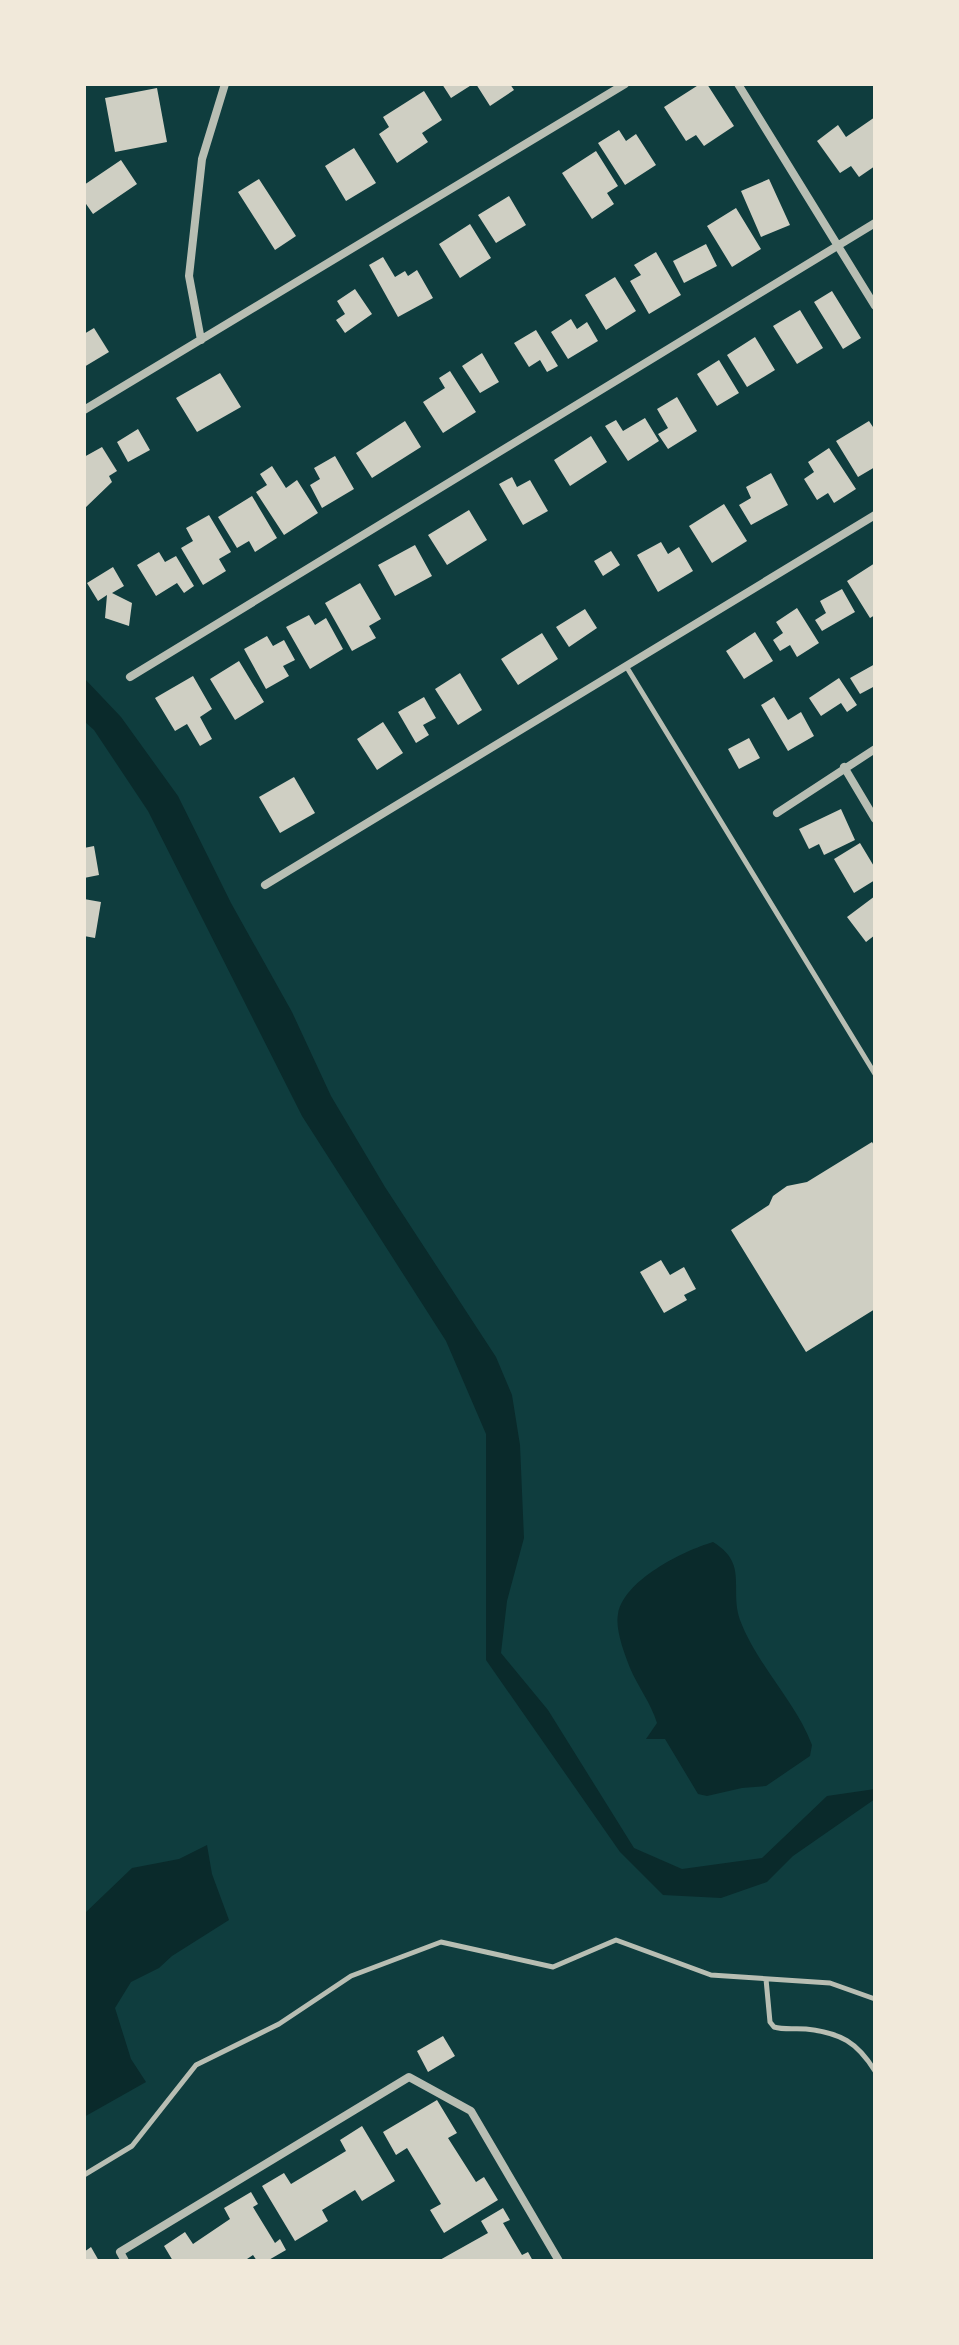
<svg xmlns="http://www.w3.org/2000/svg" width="959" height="2345" viewBox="0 0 959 2345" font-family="Barlow,sans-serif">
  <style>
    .water { fill: #0a2a2b }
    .building { fill: #cfcfc3 }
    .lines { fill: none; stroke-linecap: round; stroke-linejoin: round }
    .service { stroke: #b8beb3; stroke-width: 5 }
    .minor { stroke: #b8beb3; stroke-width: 8 }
  </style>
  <rect width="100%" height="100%" fill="#0f3d3e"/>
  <path class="water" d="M84,678L121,717L178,796L231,903L292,1012L331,1096L385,1187L496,1357L512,1395L520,1445L524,1538L507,1601L501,1653L548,1710L634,1848L682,1869L762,1858L827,1796L875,1789V1799L793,1856L767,1882L721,1898L663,1895L620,1852L486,1660V1434L446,1341L302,1116L148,811L94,730L84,721Z
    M713,1542C749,1564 729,1588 740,1620C757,1665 796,1702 812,1745L810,1756L766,1786L742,1788L707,1796L698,1794L665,1739H646L657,1723C651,1703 638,1687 630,1668C624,1653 615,1629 618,1614C624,1580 683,1551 713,1542Z
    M207,1845L212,1874L229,1920L172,1956L159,1968L131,1982L115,2008L131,2059L146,2082L84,2117V1914L132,1868L179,1859Z"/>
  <path class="building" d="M442,84H473L451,98Z
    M476,84H510L514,90L490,106Z
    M700,84H707L734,126L704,146L696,135L686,141L664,107Z
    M157,88L167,142L115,152L105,98Z
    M424,91L442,120L422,133L428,142L397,163L379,134L389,127L383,117Z
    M875,117V166L859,177L851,166L840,173L817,141L838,125L846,137Z
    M619,130L626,141L636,134L656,165L625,185L598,143Z
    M354,148L376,183L346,201L325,166Z
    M596,151L618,186L607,193L614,204L592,219L562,173Z
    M121,160L137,184L93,214L84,201V185Z
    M259,179L296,236L275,250L238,192Z
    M769,179L790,225L761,237L741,191Z
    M509,196L526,225L496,243L478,215Z
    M736,208L761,249L732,267L707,226Z
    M470,224L491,258L460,278L439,244Z
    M706,244L717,266L684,283L673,261Z
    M656,252L681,295L649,314L630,281L641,275L634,265Z
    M383,257L395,277L405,271L408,276L417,270L433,298L398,317L369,265Z
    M615,277L636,311L606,330L585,295Z
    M355,289L372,314L345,333L336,320L345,314L337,301Z
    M832,291L861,338L843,349L814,302Z
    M800,310L823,348L797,364L773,326Z
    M571,319L577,329L587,322L598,341L568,359L551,332Z
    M94,328L109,352L84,367V334Z
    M536,330L558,366L547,372L540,360L529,367L514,343Z
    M755,337L775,370L747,387L727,355Z
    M482,353L499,382L480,393L462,366Z
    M719,360L739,393L717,406L697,374Z
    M450,371L476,412L443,433L423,402L445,388L439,378Z
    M220,373L241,407L197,432L176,398Z
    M677,397L697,431L668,449L658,434L668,428L657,409Z
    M645,418L659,441L628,461L605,426L616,420L623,431Z
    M405,421L421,447L372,478L356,453Z
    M869,421L875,430V467L858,477L836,441Z
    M138,429L150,450L128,462L117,442Z
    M591,436L607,462L570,486L554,460Z
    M102,447L117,471L109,476L112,482L84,509V457Z
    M829,448L856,489L834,503L828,493L817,500L804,479L814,472L808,462Z
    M335,456L354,489L322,508L310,485L320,479L314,468Z
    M272,466L286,488L297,480L318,513L284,535L256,492L267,485L260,474Z
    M771,473L788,505L751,525L739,505L751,498L746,487Z
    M512,477L517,487L530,480L548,511L523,525L499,484Z
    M252,496L277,538L255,552L249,541L237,548L218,517Z
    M724,504L747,541L712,563L689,526Z
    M469,510L487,540L447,565L428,535Z
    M209,515L231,552L219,559L226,571L203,585L181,548L193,541L186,528Z
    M661,542L668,554L679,547L693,571L658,592L637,555Z
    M415,545L432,576L395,596L378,565Z
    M611,551L620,565L603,576L594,561Z
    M159,552L165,562L176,556L194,586L184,593L177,583L156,596L137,565Z
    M875,563V615L870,618L847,581Z
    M113,567L124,586L112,593L132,603L129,626L105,618L107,595L98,601L87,583Z
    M360,583L381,619L369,626L376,638L352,651L325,603Z
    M842,589L855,612L822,631L815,620L826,613L820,601Z
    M797,608L819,643L797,657L790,645L780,651L773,640L783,633L776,622Z
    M585,609L597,628L569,647L556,627Z
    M309,615L315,625L326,618L343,649L310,669L286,627Z
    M755,632L773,661L744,679L726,651Z
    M542,633L558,659L518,685L501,659Z
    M267,636L273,646L284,640L295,660L283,666L289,676L266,689L244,649Z
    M239,661L264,702L235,720L210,679Z
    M875,664V686L860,694L850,678Z
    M460,673L482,710L458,725L435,689Z
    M193,676L212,709L200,717L212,739L200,746L187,724L175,731L155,698Z
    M839,678L857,705L847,712L841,703L821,716L809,698Z
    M424,697L436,718L423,725L429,735L416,743L398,712Z
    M774,697L788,720L801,712L814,736L788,751L761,705Z
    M383,722L403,753L377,770L357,739Z
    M749,738L760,758L739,769L728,749Z
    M294,777L315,813L280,833L259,797Z
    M841,809L855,840L824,855L819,844L809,849L799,829Z
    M860,843L875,868V880L854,893L834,859Z
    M94,846L99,875L84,878V848Z
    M875,896V935L866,942L847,917Z
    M84,899L101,902L95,938L84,936Z
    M872,1142L875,1147V1309L806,1352L731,1230L769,1205L773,1196L787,1186L807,1182Z
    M661,1260L670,1275L684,1267L696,1289L684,1295L687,1300L664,1313L640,1272Z
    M443,2036L455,2056L428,2072L417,2051Z
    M437,2100L457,2133L448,2138L476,2182L484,2177L498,2200L444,2233L430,2210L441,2204L407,2148L396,2155L383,2132Z
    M362,2126L395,2181L362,2201L355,2190L322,2210L328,2221L295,2241L262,2186L284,2173L291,2184L346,2151L340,2140Z
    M251,2192L258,2204L253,2207L275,2243L280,2239L286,2250L267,2261H257L253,2255L244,2261H173L164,2246L185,2232L193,2244L230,2219L224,2208Z
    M503,2208L510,2220L503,2223L522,2255L528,2252L533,2261H438L488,2233L481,2221Z
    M91,2247L99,2261H84V2252Z"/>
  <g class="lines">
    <path class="service" d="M626,666L875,1074
      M766,1979L770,2022L774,2027C784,2030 795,2028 806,2029C841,2033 857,2042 875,2071
      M84,2175L132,2146L196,2065L279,2024L351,1976L441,1942L553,1967L616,1940L711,1975L830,1983L875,1999"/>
    <path class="minor" d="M738,84L875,306
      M201,340L189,276L202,159L225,84
      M84,410L625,84
      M130,677L875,223
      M844,767L875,819
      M777,813L875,749
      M265,885L875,515
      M125,2261L120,2252L409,2077L471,2111L559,2261"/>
  </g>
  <rect width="959" height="2345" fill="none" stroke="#f1e9da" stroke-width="172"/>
</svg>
